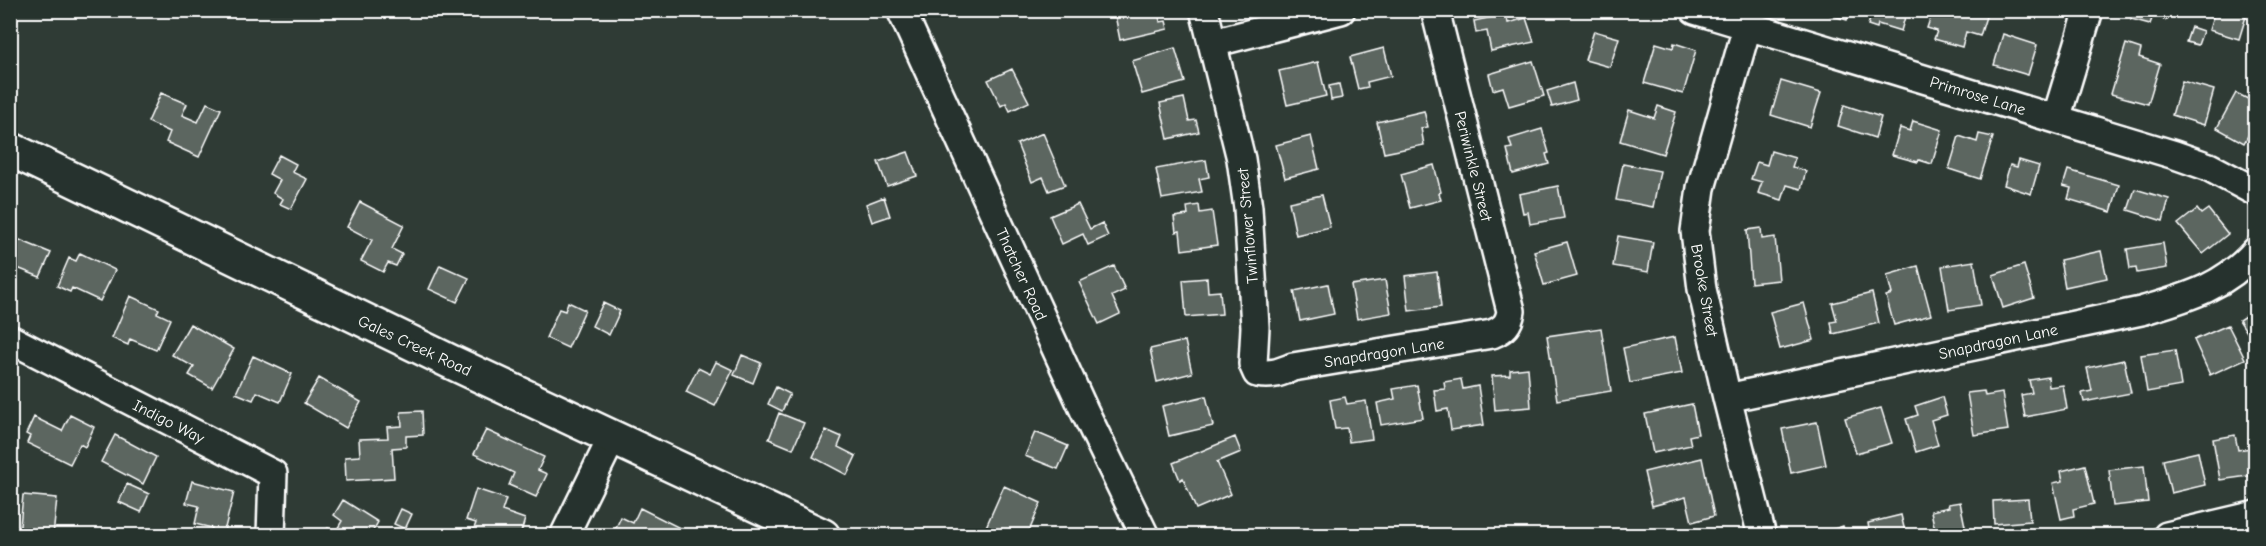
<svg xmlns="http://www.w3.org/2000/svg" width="2266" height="546" viewBox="0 0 2266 546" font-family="'Comic Neue',sans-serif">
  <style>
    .building { fill: #5b6661; stroke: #fff; stroke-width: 1.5 }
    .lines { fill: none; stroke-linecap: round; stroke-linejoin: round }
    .minor-casing { stroke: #fff; stroke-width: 32 }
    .major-casing { stroke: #fff; stroke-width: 38 }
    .minor { stroke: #26332d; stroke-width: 27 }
    .major { stroke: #26332d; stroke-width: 33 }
    .labels { text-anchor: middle; stroke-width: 5; stroke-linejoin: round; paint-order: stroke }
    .street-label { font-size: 16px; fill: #fff; stroke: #26332d }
  </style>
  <rect width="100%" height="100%" fill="#2f3b35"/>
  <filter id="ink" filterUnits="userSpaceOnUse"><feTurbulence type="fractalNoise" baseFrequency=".0167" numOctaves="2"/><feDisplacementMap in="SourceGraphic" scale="12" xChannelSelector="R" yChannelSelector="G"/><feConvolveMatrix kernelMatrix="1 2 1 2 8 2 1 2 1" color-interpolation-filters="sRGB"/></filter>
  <g filter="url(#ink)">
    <path class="building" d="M1114,10H1158L1160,22L1166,21L1168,29L1120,40Z
      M1815,10H1850L1847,20Z
      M1873,10H1907L1901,31L1878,24L1877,28L1868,25Z
      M1933,10H1988L1980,36L1966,32L1962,47L1934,39L1937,31L1927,28Z
      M2134,10H2170L2167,20L2153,16L2150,24L2131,19Z
      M2215,10H2248L2239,39L2209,30Z
      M1506,14L1508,23L1526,18L1534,42L1491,51L1487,31L1476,33L1474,21Z
      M2191,27L2203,31L2198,45L2186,42Z
      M1594,31L1619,38L1610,67L1585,60Z
      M2003,34L2037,45L2028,75L1994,65Z
      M1656,43L1673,48L1674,43L1696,50L1683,94L1644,83Z
      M2126,44L2141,49L2139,57L2160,64L2148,104L2111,94Z
      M1175,48L1185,82L1142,94L1132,61Z
      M1384,48L1391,76L1367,82L1368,87L1358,89L1350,57Z
      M1533,61L1544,96L1509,106L1503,87L1493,90L1489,74Z
      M1318,62L1326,96L1287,105L1279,71Z
      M1012,69L1029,102L1010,111L1006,103L1001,106L988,80Z
      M1781,81L1821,93L1810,127L1771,115Z
      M2182,81L2214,90L2204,125L2172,115Z
      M1573,83L1577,100L1552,107L1547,91Z
      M1339,84L1342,98L1331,100L1329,86Z
      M161,93L187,104L182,115L198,122L207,103L221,109L199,157L166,142L170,132L148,122Z
      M2236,93L2256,103V121L2244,143L2217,128Z
      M1184,98L1189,121L1196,120L1199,132L1168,139L1160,103Z
      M1844,105L1881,117L1875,138L1838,126Z
      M1658,106L1676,112L1663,154L1620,141L1629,110L1654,118Z
      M1424,111L1428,127L1421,128L1424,145L1384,153L1377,122Z
      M1913,121L1942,130L1932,164L1919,160L1918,162L1892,155L1900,128L1910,131Z
      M1542,129L1549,153L1546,154L1549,164L1513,174L1507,149L1512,148L1509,139Z
      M1043,133L1065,185L1049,191L1043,177L1032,182L1017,144Z
      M1979,134L1993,137L1980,179L1949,169L1959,136L1977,142Z
      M1311,136L1319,169L1285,178L1276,145Z
      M1771,151L1795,158L1792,167L1806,171L1801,189L1787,185L1782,200L1758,193L1762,182L1751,179L1757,162L1767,165Z
      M908,152L917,176L887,186L878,162Z
      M279,155L296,164L292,172L307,179L291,209L280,204L283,199L273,193L280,180L269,174Z
      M1206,160L1209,177L1199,179L1202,192L1162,199L1156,169Z
      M2019,160L2039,166L2031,194L2004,185L2010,165L2017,167Z
      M1623,164L1660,171L1653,207L1616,200Z
      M1434,165L1441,192L1439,193L1441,200L1410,208L1401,174Z
      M2068,170L2119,185L2111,212L2068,199L2071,188L2063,186Z
      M1558,186L1564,218L1530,224L1528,212L1523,213L1519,194Z
      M2135,189L2169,199L2163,221L2128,210Z
      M1322,195L1330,227L1296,235L1289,202Z
      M884,197L890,216L872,222L866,204Z
      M360,202L404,225L392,249L402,254L396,266L388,263L383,272L361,261L372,240L347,227Z
      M1078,204L1090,229L1102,223L1108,236L1088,245L1083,234L1062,244L1050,216Z
      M1199,205L1200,213L1212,211L1217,245L1182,250L1180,231L1176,232L1174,217L1188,215L1187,207Z
      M2197,209L2201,214L2208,209L2228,234L2203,254L2178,224Z
      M1761,228L1762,239L1775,237L1779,280L1751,283L1747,230Z
      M10,236L51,253L40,277L10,265Z
      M1618,236L1653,242L1648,272L1613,266Z
      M1567,242L1577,276L1544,285L1534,251Z
      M2163,243L2167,268L2137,273L2136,268L2130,269L2127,249Z
      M2101,251L2107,278L2065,287L2060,260Z
      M80,253L115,270L100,301L72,288L70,292L57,286L69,258L76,261Z
      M1974,261L1981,305L1949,310L1942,266Z
      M440,265L469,278L457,302L429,289Z
      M2024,265L2034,298L2003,308L1993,275Z
      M1114,266L1125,290L1112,296L1120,314L1099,324L1079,282Z
      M1918,266L1931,315L1894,325L1886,296L1892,294L1887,275Z
      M1437,272L1441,307L1409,311L1405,276Z
      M1207,278L1208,292L1220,291L1222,314L1186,317L1183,280Z
      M1385,280L1391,313L1357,319L1351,285Z
      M1328,284L1334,314L1300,321L1294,291Z
      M1872,293L1879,323L1833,334L1831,322L1837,321L1832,303Z
      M130,296L159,309L157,313L170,319L156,350L130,339L128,345L112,338Z
      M568,302L585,310L568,348L546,338L559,309L565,311Z
      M603,303L620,311L609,335L592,326Z
      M1804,303L1814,340L1780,349L1770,312Z
      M2256,309V346L2239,320Z
      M190,324L234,349L212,388L189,375L194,367L172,355Z
      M2228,325L2245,359L2210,375L2194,340Z
      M1601,328L1611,391L1557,400L1547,336Z
      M1675,337L1682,373L1630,383L1623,348Z
      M1185,341L1192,373L1157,382L1150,349Z
      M2175,350L2181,386L2147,392L2141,355Z
      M742,355L761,363L753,383L734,375Z
      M253,356L292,374L280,402L257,392L253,400L236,393Z
      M2124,360L2131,393L2084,402L2082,393L2092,391L2087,368Z
      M716,362L733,370L715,406L686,392L698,368L710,374Z
      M1528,368L1531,407L1495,410L1492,376L1510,375V370Z
      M2048,377L2049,387L2063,385L2067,409L2025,417L2021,395L2032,393L2029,380Z
      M319,378L361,402L346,428L304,403Z
      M1461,379L1463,389L1478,386L1484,425L1451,430L1448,409L1437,411L1434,390L1445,389L1444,382Z
      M1417,385L1423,418L1381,425L1377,403L1395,399L1393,389Z
      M776,387L790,394L782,411L768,404Z
      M1984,391L1985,396L2002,393L2008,430L1974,435L1967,393Z
      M1206,396L1213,426L1169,436L1162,406Z
      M1345,397L1347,404L1366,401L1372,439L1349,442L1347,428L1335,429L1330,400Z
      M1942,397L1947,415L1931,420L1938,445L1916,452L1906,419L1918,415L1915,406Z
      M1692,404L1698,434L1689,436L1691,445L1653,453L1645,414Z
      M1881,408L1892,443L1856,453L1845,418Z
      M422,411L423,435L406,436V447L392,448L394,478L346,481L345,457L360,456L359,439L388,438L387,427L402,426L401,412Z
      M779,413L804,423L793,449L769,439Z
      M70,415L94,427L85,447L80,444L70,464L27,443L30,436L26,434L34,417L62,431Z
      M1817,422L1826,465L1791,473L1782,429Z
      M486,430L544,457L538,470L547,474L536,497L509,485L514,473L474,454Z
      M826,430L842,437L838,447L856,456L847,475L813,457Z
      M1035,432L1068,446L1058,469L1025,456Z
      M115,435L156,457L143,484L101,462Z
      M2235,435L2238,450L2251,448L2255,475L2220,480L2213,439Z
      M1235,437L1241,452L1217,462L1231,494L1196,509L1183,478L1180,480L1173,463Z
      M2198,452L2205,485L2171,493L2163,460Z
      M1702,458L1714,516L1692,522L1686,497L1652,506L1644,472Z
      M2085,465L2094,504L2073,509L2074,516L2061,519L2053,483L2063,481L2061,471Z
      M2144,466L2148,502L2113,506L2109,470Z
      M192,481L234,492L223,536L210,535L212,528L195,524L199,506L186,503Z
      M127,484L149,494L141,512L119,502Z
      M1004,486L1041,503L1027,536H982Z
      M476,489L506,499L502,511L525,519L520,536H487L473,531L476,523L466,520Z
      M23,495L57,498L53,536H19Z
      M2028,499L2030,521L1994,524L1993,501Z
      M343,500L378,522L370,536H324L328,528L335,533L342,521L334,515Z
      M1960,502L1967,536H1936L1931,511L1949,507L1948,504Z
      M640,508L686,531L684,536H612L621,517L633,523Z
      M401,509L412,514L405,529L394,524Z
      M1901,515L1906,536H1870L1868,523Z
      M1843,526L1846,536H1814Z
      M1235,528L1239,536H1218Z"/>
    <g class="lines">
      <g class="minor-casing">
        <path id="minor" d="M901,10L1084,410L1145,536
          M1204,10L1241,159L1248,208L1255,327L1253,364L1257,373C1272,376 1280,372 1293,367L1492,334C1504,329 1509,324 1511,311L1435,10
          M1695,10L2175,155L2209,167L2256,192
          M1752,10L1701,188L1695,231L1702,289L1727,398L1762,536
          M1213,43L1341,10
          M2056,119L2089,10
          M10,339L273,474L271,536
          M1727,398L2141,311C2185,298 2224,288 2256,251
          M564,536L612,438
          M2167,536L2256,515"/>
      </g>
      <g class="major-casing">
        <path id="major" d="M10,149L449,361L823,536"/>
      </g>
      <use href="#minor" class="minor"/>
      <use href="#major" class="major"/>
    </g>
  </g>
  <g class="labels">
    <g class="street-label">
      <text transform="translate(1978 95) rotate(17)" y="6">Primrose Lane</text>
      <text transform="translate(1474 166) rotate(76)" y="6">Periwinkle Street</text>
      <text transform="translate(1247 226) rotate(-95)" y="6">Twinflower Street</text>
      <text transform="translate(1022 274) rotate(65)" y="6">Thatcher Road</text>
      <text transform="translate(1705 290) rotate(80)" y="6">Brooke Street</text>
      <text transform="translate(1998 341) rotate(-12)" y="6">Snapdragon Lane</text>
      <text transform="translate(415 345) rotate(25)" y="6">Gales Creek Road</text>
      <text transform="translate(1384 352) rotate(-9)" y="6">Snapdragon Lane</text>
      <text transform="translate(169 421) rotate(27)" y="6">Indigo Way</text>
    </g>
  </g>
  <rect width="2266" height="546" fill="none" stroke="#26332d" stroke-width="36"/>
  <rect x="18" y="18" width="2230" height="510" fill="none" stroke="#fff" stroke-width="2" filter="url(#ink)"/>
</svg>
